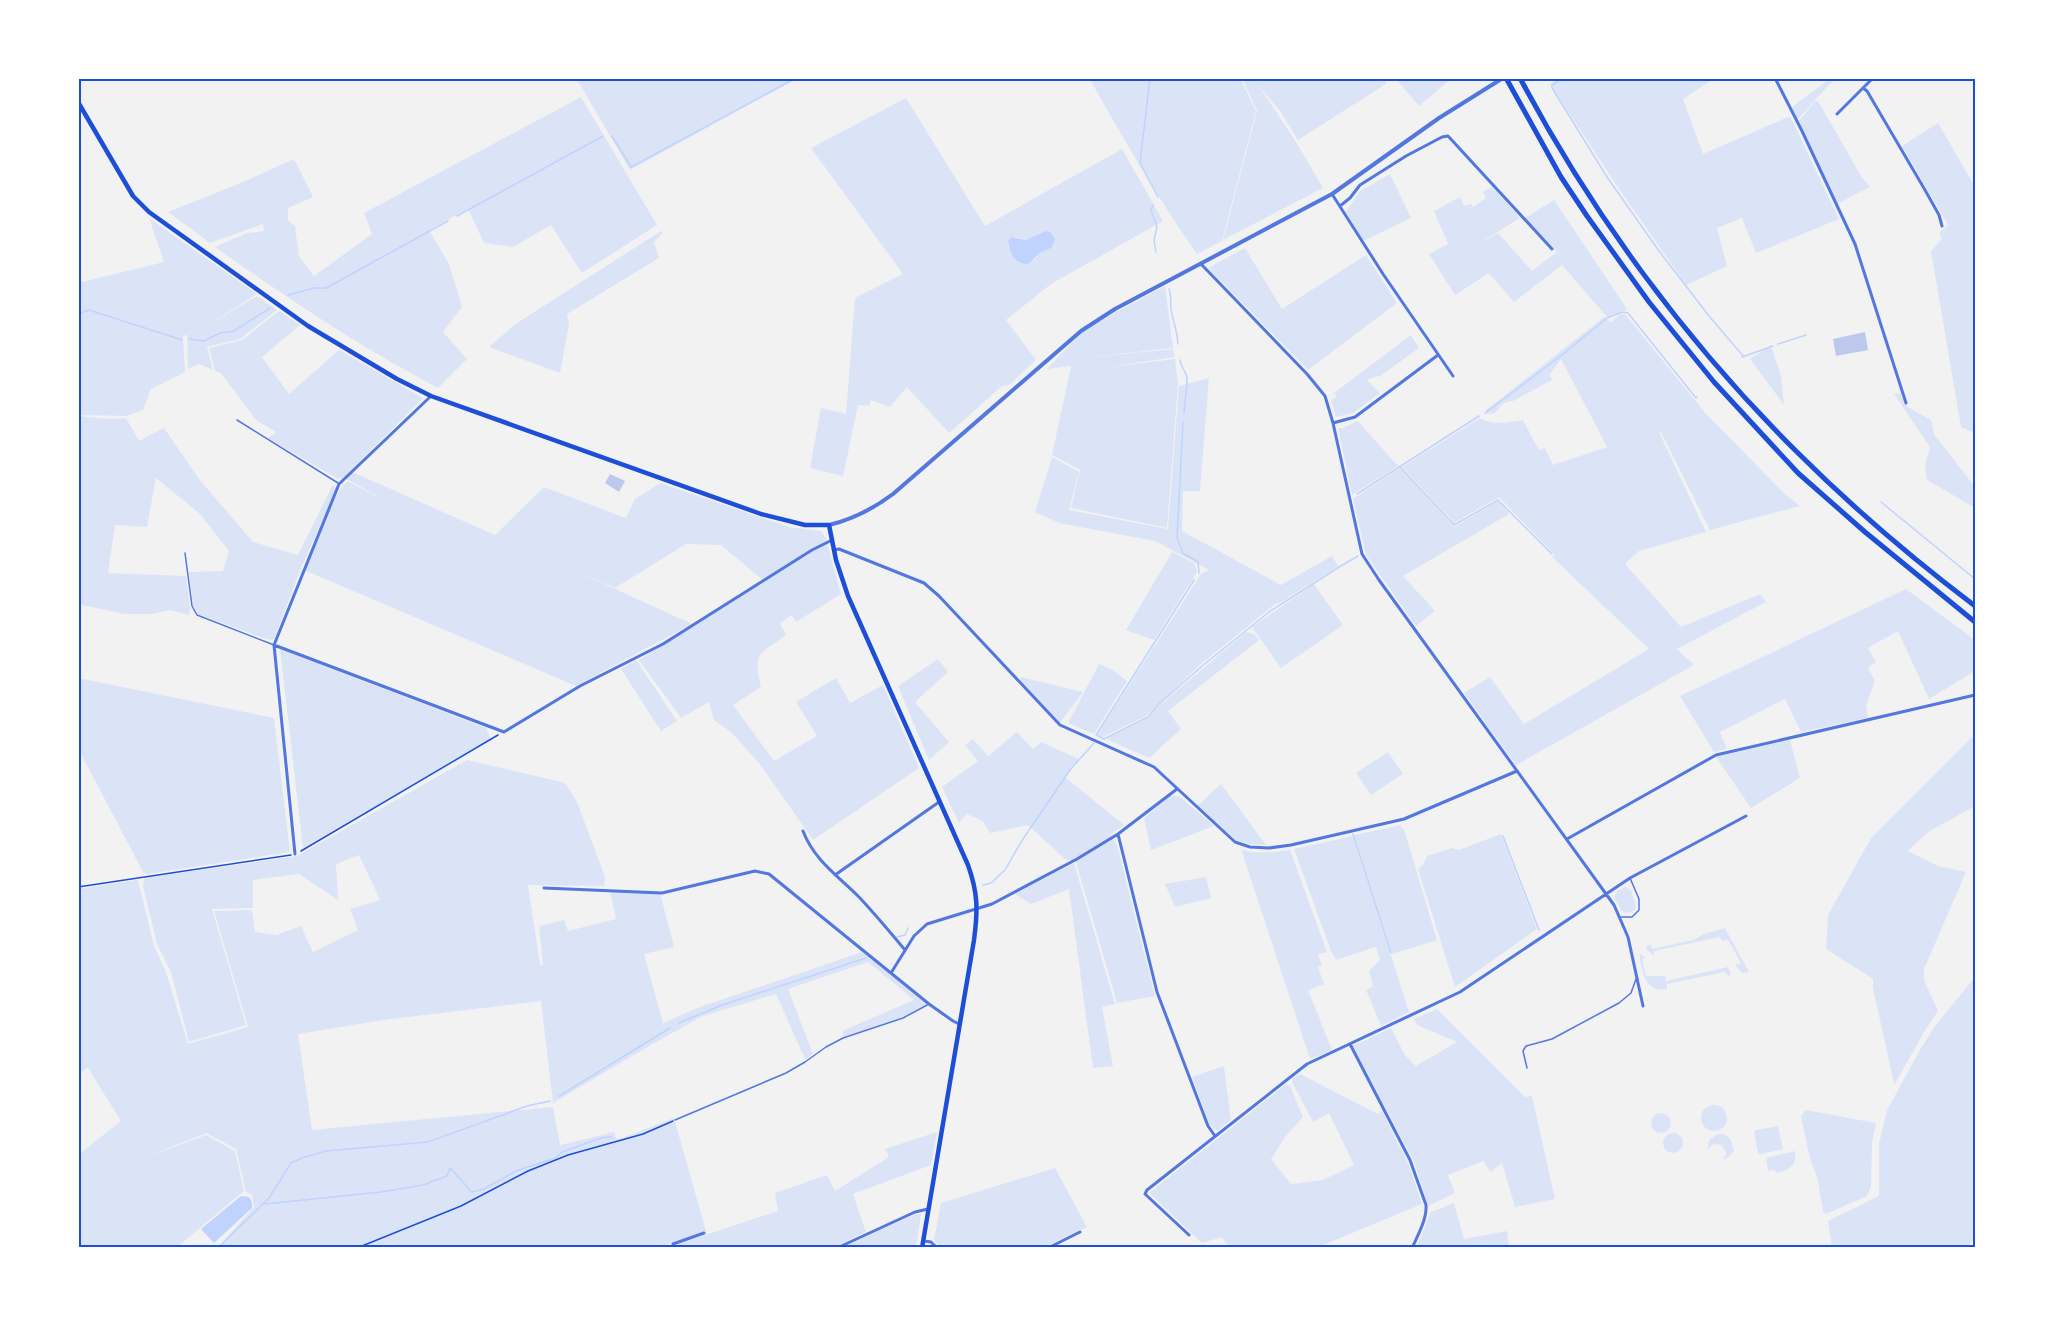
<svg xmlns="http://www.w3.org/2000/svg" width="2053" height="1326" viewBox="0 0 2053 1326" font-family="'Noto Sans',sans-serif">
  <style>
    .green { fill: #dbe4f7; fill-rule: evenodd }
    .water { fill: #bfd3fe }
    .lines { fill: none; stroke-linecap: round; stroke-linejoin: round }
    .stream { stroke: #bfd3fe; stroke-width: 1.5 }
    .building { fill: #bdc9ec }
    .path { stroke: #1d4ed8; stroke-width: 1.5 }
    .service { stroke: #5277de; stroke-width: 1.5 }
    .minor { stroke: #5277de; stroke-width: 3 }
    .tertiary { stroke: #5277de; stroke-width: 4 }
    .secondary { stroke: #1d4ed8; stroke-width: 4.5 }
    .motorway { stroke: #1d4ed8; stroke-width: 5 }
    .neatline { fill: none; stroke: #1d4ed8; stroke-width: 2 }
  </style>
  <rect width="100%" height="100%" fill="#f2f2f2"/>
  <path class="green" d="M583,78H798L630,170L578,81Z
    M1089,78H1240L1256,111L1222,241L1197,254C1157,197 1123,138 1089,78Z
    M1242,78H1384L1386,84L1298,140L1280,111L1259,86L1296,142L1323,188L1223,240L1257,111Z
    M1395,78H1452L1419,106Z
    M1560,78H1715L1683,99L1703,154L1788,117L1791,118L1839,219L1756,253L1742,218L1717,228L1727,266L1686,285L1619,189L1550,84Z
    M1831,78H1835L1798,119L1792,107Z
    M581,97L657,225L582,273L551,225L513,247L484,243L468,209L429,230L449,264L462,307L443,332L467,359L438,388C360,347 287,298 215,247L247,233L264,231L263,224L210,243L168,212L243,182L294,159L313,197L288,208V221L295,226L299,256L314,276L372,234L364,213Z
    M906,98L985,226L1122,149L1163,221L1051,284L1006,320L1036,360L1009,385L1002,386L949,433L907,387L890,407L871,400L869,406L858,405L843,476L810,468L821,408L846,414L855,298L903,274L811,148ZM1042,233L1046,250L1040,253L1034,260L1014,258L1008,245L1016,237L1026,240Z
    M1815,101H1818L1861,176L1870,187L1837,204L1799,121Z
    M1938,123L1975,187V433L1961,427L1931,251L1942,239L1939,233L1948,225L1902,146Z
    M1390,174L1411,218L1363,241L1346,211L1360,191Z
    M1492,187L1520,218L1478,244L1498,233L1532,271L1557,252L1525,218L1554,200L1627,309L1608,318L1562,265L1514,302L1489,273L1455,295L1429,254L1448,244L1434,211L1460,197L1464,206L1471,204L1473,207L1486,198L1483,192Z
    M149,218L257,294L206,326L257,296L277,310L240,339L207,347L213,370L199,364L188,369L187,335L183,336L185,372L151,389L143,410L126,416L78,415V279L82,282L164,262Z
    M661,231L663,233L654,242L659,258L567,314L569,324L560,373L489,347L517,323Z
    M1245,248L1282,309L1366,255L1397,303L1308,370L1208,268Z
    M1165,286L1173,348L1081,358L1173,349L1175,357L1108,367L1175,359L1178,384L1167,528L1071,508L1080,470L1052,455L1071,366L1047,369L1082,332L1116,312Z
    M279,311L300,325L262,357L289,394L339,350L423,398L350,471L495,535L544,487L626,518L635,499L660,483L789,527L821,531L826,539L841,594L796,622L792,615L780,623L786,635C758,656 753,651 761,687L733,705L774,761L817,736L796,702L836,678L850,703L883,685L919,768L813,840L759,763L731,732L714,720L709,702L681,718L639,660L815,550L813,547L763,580L721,545L686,544L615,588L565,566L692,624L576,686L304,570L337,494L347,481L386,501L343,477L338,479L268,438L276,432L256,420L221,373L215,371L209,348L242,340Z
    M1621,314H1625L1707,415L1786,495L1800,506L1710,530L1661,432H1659L1706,532L1639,551L1625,564L1681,627L1760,594L1766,602L1677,649L1694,665L1516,765L1464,693L1490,677L1524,724L1649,649L1552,557L1555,555L1499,497L1454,523L1402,467L1480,418C1494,426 1509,422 1523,420L1539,450L1545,448L1553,465L1607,447L1561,359L1550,374L1552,380L1513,401C1504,401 1501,405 1495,413L1487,414L1485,411L1604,317L1611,322Z
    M1411,335L1419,348L1379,377L1378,376L1367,380L1380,393L1353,413L1336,417L1331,400L1337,397L1334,393Z
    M1771,345L1781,376L1784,405L1750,359Z
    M1209,378L1200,491H1183L1182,531L1281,585L1332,556L1338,566L1280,603L1275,604L1200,665L1146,716L1103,737L1097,735L1201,574L1209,570L1155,541L1059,523L1035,512L1052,457L1079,472L1069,510L1168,529L1179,386Z
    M1900,393L1906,406L1931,420L1934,434L1975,487V508L1927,480L1925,465L1930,447L1894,394Z
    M78,416L108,419L126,418L139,441L164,428L199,479L253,542L298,555L333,484L335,488L334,495L301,568L274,639L269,640L198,614L193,605L189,572L223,571L229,551L200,514L156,478L147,527L115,525L108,573L186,576L190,608L189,615L170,610L152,614H124L78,604Z
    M1358,421L1398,466L1352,495L1338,428H1343Z
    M1400,468L1454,527L1498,501L1509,514L1403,576L1435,611L1416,626L1366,555L1353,499Z
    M1172,552L1194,563L1197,572L1154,640L1126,630Z
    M1314,584L1343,625L1281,668L1252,627Z
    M1906,589L1975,640V671L1929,699L1898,631L1868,648L1876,662L1868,668L1875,681L1866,705L1868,718L1801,732L1785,699L1720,732L1727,749L1714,752L1680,696Z
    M1246,632L1254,634L1259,640L1168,711L1181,729L1149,758L1106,739L1148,718L1160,705Z
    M280,649L486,728L491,739L303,848Z
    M938,659L948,672L915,702L949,742L929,760L898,686Z
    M636,660L677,721L661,731L621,669Z
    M1099,664L1111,669L1127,681L1094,734L1068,723Z
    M1021,677L1083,692L1060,723L1020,681Z
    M78,678L274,718L290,852L147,874L143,872L78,748Z
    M1017,732L1033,749L1041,742L1079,759L1065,777L1124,825L1110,835L1117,845L1155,996L1117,1003L1076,862L1065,859L1028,825L990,833L983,821L967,814L959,823L942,787L978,761L965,745L973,739L988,756Z
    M1975,734V806L1928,832L1908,851L1938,866L1966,872L1924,969V980L1938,1011L1924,1032L1895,1084H1894L1873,988V979L1826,949L1828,915L1871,838Z
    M1790,740L1800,778L1751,808L1716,757Z
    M1388,752L1403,774L1371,795L1356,773Z
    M467,760L565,783L577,802L605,877L604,886L528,885L540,965H543L539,926L564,920L568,931L616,919L610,892L660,893L674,947L644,954L663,1023L697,1008L862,952L926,1004L902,1017L844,1037L842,1031L914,1000L868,962L788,989L813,1054L805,1059L776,994L703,1016L649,1046L553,1103L541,1001L383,1020L298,1034L312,1130L553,1107L560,1145L614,1132L617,1140L674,1118L706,1231L656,1248H217L254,1207L252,1195L246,1192L236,1149L206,1133L144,1158L206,1135L235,1151L244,1191L176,1248H78V1155L121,1121L88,1068L78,1073V889L138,880L154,946L166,972L188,1044L248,1027L214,911L252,910L255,932L276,935L301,926L313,952L358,930L350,909L380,900L359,855L336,864L338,900L299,874L253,880V908L212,909L246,1025L189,1042L171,972L157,944L143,886L144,878L297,856Z
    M1221,784L1266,845L1249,844L1236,840L1197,806Z
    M1170,796H1179L1214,826L1151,850L1144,818Z
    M1401,825L1402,830L1404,829L1437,940L1392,954L1354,835Z
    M1501,834L1537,929L1455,987L1418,869L1423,865L1427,856L1452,848L1459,850Z
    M1353,836L1409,1012L1381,1026L1366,990L1373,986L1369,971L1380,960L1376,947L1336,960L1331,951L1294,849Z
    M1241,849C1257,855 1273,852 1290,850L1327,952L1318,954L1322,965L1318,967L1324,984L1308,990L1332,1050L1310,1059Z
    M1074,863L1115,1004L1102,1007L1113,1066L1093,1068L1069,889L1031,904L1015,894Z
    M1206,877L1211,898L1175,907L1165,884Z
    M1625,887L1631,890L1636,906L1635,910L1627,913L1622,911L1614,897L1617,891Z
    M1725,928L1749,972L1742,973L1735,965L1741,963L1728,940L1722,941L1720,937L1654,951V956L1646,949L1647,946L1651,945L1652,949L1693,940L1704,934Z
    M1639,954L1644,956L1645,958L1642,959L1646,976H1665L1666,981L1728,967L1731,974L1728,976L1725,972L1667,984V989C1644,993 1643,972 1639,954Z
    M1975,977V1234L1969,1248H1832L1828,1221L1879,1196V1144L1887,1110L1921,1048L1935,1026Z
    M1437,1009L1525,1097L1532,1096L1555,1199L1515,1207L1502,1163L1491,1172L1483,1161L1448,1175L1455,1193L1428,1206L1414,1162L1353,1046L1391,1028L1405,1055L1416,1066L1457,1042L1417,1025L1414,1019Z
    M1224,1066L1231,1120L1217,1131L1209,1124L1192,1077Z
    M1300,1074L1378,1114L1382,1111L1409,1165L1422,1204L1316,1248H1229L1222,1237L1202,1243L1149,1193L1286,1084L1290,1086L1303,1117L1286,1136L1271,1159L1291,1184L1323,1180L1354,1165L1329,1113L1313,1122L1292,1082L1293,1078Z
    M1701 1118a13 13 0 1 1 26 0a13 13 0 1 1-26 0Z
    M1806,1110L1876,1123L1872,1143L1871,1187L1867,1196L1826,1214L1823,1212L1817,1176L1810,1159L1801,1116Z
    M1651 1123a10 10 0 1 1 20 0a10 10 0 1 1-20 0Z
    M1778,1126L1783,1149L1761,1154L1758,1153L1754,1132L1756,1130Z
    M937,1132L931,1165L853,1194L866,1232L832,1248H677L675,1245L778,1211L775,1193L827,1175L835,1191L889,1157L885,1149Z
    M1663 1143a10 10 0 1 1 20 0a10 10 0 1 1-20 0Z
    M1718,1134H1724L1730,1138L1734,1150L1730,1156L1723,1160L1726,1153L1722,1145L1713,1144L1708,1150L1709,1140Z
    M1795,1151C1797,1165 1790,1170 1777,1173L1773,1170L1768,1171L1766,1158Z
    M1055,1168L1087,1227L1042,1248H942L934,1240L941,1203Z
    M1454,1203L1464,1239L1507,1231L1509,1248H1416L1431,1212Z
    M916,1214H921L916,1248H841Z"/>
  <path class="water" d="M1046,231L1051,233L1055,239L1051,248L1040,253L1028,264C1014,264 1010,253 1008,241L1011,237L1026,240Z
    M241,1196L249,1197L252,1202V1208L214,1243L201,1229Z"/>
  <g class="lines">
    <path class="stream" d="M1150,78L1140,163L1158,197
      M1563,78L1552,85V88L1607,177L1659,251L1709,316L1744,357
      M612,136L631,167L796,78
      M1153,205L1151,210L1157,227L1154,240L1156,252
      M457,216L603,136
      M1169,289C1172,296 1170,302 1171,309C1173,322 1177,329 1178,344
      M288,295L314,288H326L448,221
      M78,314L89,310L182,340
      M190,339L204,341L220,333L234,331L270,308
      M1778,344L1806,335
      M1742,357L1773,346
      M1180,360C1181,368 1186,371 1187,378C1187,390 1185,402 1184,413
      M1485,413L1562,355L1607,318L1623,312L1628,313L1696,398L1697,397
      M1183,423L1177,538L1183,553L1198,562L1199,573
      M1400,467L1454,525L1498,500L1552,554
      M1357,494L1479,416
      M1881,502L1975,579
      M1194,580L1096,735L1104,739L1148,717L1159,704L1201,667L1269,612L1339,567L1358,556
      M1353,834L1391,953
      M1503,836L1539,930
      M983,885L991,883L1005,870L1021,842L1070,770L1094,743
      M897,937L905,935L908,928
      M679,1023L722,1005L866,958
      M559,1096L670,1028
      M265,1204L381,1192L423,1185L447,1176L450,1168L472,1192L484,1189L516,1171L555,1158L562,1152L601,1138L611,1137
      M218,1248L269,1198L291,1163L302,1158L326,1151L428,1142L527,1106L550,1101"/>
  </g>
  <path class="building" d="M1865,332L1868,350L1836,356L1833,339Z
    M610,474L625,481L619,492L605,483Z"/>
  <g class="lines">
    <path class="path" d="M301,851L498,735
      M78,887L291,855
      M357,1248L461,1206L528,1171L568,1155L643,1134L673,1121"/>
    <path class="service" d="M237,420L338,483
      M185,553L192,606L197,615L274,645
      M1621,917H1632L1639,910V899L1630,878
      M1527,1068L1523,1051L1526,1046L1552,1039L1619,1003L1631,993L1636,979
      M675,1120L786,1073L805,1062L826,1047L843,1038L903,1018L929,1004"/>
    <path class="minor" d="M1775,78L1802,131L1855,244L1906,403
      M1863,88L1867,91L1925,190L1939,215L1942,226
      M1837,114L1873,78
      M1332,194L1383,274L1453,376
      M1340,206L1350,198L1360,185L1406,156L1442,137L1448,136L1552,249
      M1201,264L1307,374L1325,396L1333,423L1362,554L1379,580L1614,905L1628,937L1643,1006
      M1333,423L1355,417L1438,355
      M834,550L839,549L924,583L939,596L1060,725L1154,767L1235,842L1250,847L1269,848L1291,845L1404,819L1517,771
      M274,645L504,732L580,686L663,644L812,550L832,540
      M803,831C814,860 838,876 859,897C875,914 890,932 905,950
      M1118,834L1157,992L1208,1126L1215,1136
      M1567,839L1716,755L1975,695
      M295,854L274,645L339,484L431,396
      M835,875L939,802
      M544,888L662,893L755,871L769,874L929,1004L953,1021L959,1024
      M891,973L914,936L927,924L992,904L1077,859L1118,834L1177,789
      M1350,1044L1410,1160L1426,1205C1427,1219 1418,1235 1412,1248
      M1189,1235L1145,1194L1147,1190L1307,1064L1460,992L1630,878L1746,816
      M924,1241L931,1242L937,1248
      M674,1248L673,1244L704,1233
      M837,1248L915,1212L928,1209
      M1048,1248L1080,1232"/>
    <path class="tertiary" d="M829,525C854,519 873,509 893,494L1081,331L1115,309L1332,194L1439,118L1503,78"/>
    <path class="secondary" d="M78,102L133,196L149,212L308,326L397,379L431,396L761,514L805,525H829L836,560L848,596L968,865C978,893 978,910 974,940L922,1248"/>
    <path class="motorway" d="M1506,78L1561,177L1587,216L1649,302L1714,382L1798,473L1865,532L1975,622
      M1520,78C1592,214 1687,343 1797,452C1852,507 1913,559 1975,606"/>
  </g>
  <rect width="2053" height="1326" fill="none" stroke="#ffffff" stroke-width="159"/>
  <rect x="80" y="80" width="1894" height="1166" class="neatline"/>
</svg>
